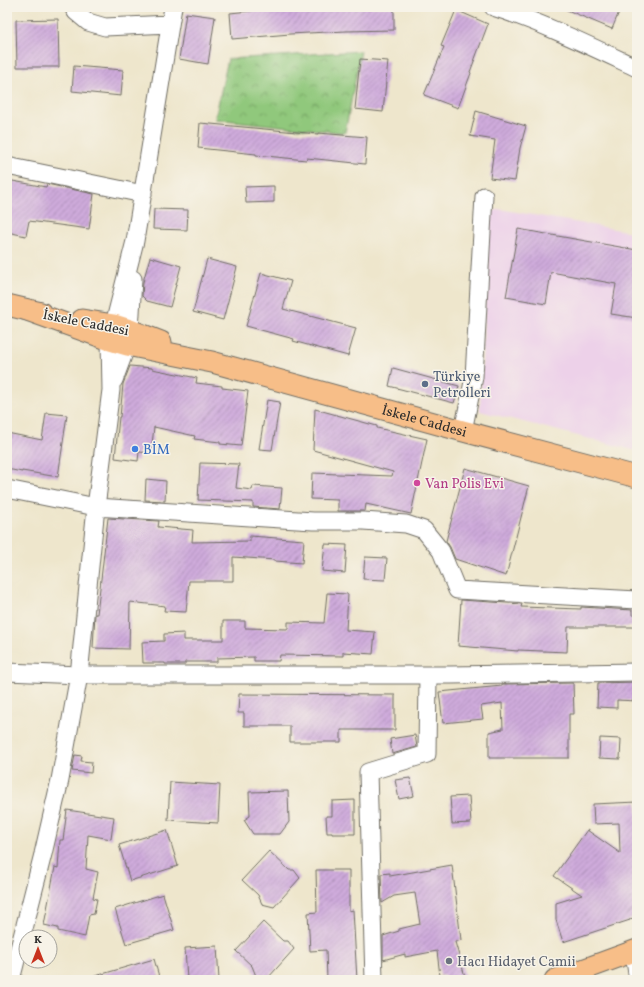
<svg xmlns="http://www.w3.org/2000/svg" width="644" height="987" viewBox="0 0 644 987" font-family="Vollkorn,serif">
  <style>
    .built { fill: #edd1e9 }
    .park { fill: url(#park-crowns); stroke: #5e7a53 }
    .building { fill: url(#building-hatch) }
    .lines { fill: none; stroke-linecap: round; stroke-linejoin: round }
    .minor-casing { stroke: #6f6c63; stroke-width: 19 }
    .major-casing { stroke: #6f6c63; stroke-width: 23 }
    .minor { stroke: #fff; stroke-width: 17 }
    .major { stroke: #f7be88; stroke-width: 21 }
    .service-dot { fill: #5c6f8a; stroke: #f7f3e8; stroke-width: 1.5 }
    .shop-dot { fill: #3f7fe0; stroke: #f7f3e8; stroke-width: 1.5 }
    .hotel-dot { fill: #d1479c; stroke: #f7f3e8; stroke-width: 1.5 }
    .worship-dot { fill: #6b7280; stroke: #f7f3e8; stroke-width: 1.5 }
    .labels { text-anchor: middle; stroke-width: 3; stroke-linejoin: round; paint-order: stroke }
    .street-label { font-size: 14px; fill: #2b2b2b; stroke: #f7f3e8 }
    .service-label { font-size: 14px; fill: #4e5e75; stroke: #f7f3e8; text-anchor: start }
    .shop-label { font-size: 14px; fill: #366cbe; stroke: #f7f3e8; text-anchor: start }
    .hotel-label { font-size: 14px; fill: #b23c85; stroke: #f7f3e8; text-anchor: start }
    .worship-label { font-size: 14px; fill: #5b616d; stroke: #f7f3e8; text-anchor: start }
  </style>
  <defs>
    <pattern id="park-crowns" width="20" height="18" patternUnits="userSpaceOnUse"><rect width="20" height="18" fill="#90c87b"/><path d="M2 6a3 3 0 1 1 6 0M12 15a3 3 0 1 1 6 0" fill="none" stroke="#76a365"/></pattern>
    <pattern id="building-hatch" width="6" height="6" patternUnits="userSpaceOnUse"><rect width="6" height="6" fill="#cfabdc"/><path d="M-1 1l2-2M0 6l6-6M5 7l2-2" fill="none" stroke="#a88bb3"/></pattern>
  </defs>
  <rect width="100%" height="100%" fill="#f7f3e8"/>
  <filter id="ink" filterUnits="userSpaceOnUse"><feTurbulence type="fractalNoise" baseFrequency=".025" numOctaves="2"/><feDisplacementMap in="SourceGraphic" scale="8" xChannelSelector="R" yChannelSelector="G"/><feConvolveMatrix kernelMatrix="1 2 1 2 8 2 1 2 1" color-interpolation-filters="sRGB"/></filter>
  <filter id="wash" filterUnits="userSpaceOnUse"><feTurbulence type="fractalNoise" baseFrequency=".012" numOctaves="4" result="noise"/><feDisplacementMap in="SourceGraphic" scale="16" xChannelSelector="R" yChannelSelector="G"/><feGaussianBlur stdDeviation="0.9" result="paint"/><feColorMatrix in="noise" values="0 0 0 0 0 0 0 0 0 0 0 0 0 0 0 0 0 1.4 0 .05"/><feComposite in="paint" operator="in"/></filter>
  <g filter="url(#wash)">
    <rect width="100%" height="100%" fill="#eee6cc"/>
    <path class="built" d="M499,209L637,233V451L480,411L489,213Z"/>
    <path class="park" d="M361,51L345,133L215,119L228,59Z"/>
    <g id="blocks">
      <path class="building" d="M289,7H394V30L346,31L290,34L232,39L230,13Z
        M560,7H621L612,29Z
        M456,10L488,24L470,72L471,73L458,108L424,95L444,47L441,46Z
        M186,13L215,17L208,64L179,59Z
        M58,19L59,67H17L16,20Z
        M360,59L388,61L383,112L355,109Z
        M74,66L123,70L121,96L72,91Z
        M476,111L526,126L520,148L515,181L490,178L495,140L470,136Z
        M200,123L318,134V133L367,137L365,164L307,158L306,160L256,155V154L198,148Z
        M7,180L46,187L47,184L94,194L89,229L29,221L26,236L7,232Z
        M274,186V202L246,203L245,187Z
        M154,209L188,210L187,230L153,229Z
        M518,229L637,250V318L611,314L616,284L551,272L546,304L506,297Z
        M150,257L181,266L170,307L147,301L142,296L143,282Z
        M207,259L237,267L223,320L193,312Z
        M261,273L291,281L283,309L356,328L348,356L293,341L294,339L246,326Z
        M130,366L152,368V369L197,378L196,383L222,386V388L248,391L241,446L220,444V442L194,439L195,436L154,427L151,453L139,452L138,461L115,458L119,417H120L123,384Z
        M393,368L459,386L454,403L389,386Z
        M267,400L280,402L272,450L259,449Z
        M315,409L377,426V428L427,439L411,514L366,504L365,511H338V500L311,499L312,473L392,476L393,472L313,450Z
        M46,413L67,415L58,477L22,471V472L7,469V433L42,440Z
        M200,463L239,464L236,488L252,490L253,486L282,488L280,509L253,507V502L198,500Z
        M465,468L529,486L506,576L455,559L450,547L446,541Z
        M146,479L166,481L165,501L145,500Z
        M108,518L159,521L158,527L193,530L192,542L250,541V536L304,540L302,563L275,561V560L233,557V581H189L186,612L164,611L165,606L130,602L129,649L93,648L95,614H97Z
        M325,544L347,545L345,573L322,571Z
        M365,557L387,558L385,580L363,579Z
        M327,593L348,594L346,630L375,632L373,654L343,652V656L280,655L279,661H254V657L217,658V662H185V664H165V663H143L142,642L164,641V634L184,633V640H223V621H245V628L288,629V622L324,623Z
        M461,600L522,604L521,607L581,609V607L632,610V615H636V627H568L567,652L518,650V651L458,646Z
        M637,682V701L617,700V708L597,707L598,683Z
        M573,683L574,714H569V758H489V732L503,729L502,703L481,706L483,719L443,723L439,692L502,686V684Z
        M239,694L395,695V730H341V742H290V726H244V713H238Z
        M415,735L417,747L392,754L390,739Z
        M600,738L621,739L620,759L599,758Z
        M75,755L82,756L81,761L92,762L91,773L72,771Z
        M410,778L414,796L399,799L395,780Z
        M170,782L220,785L218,823L168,820Z
        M288,791L289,822L280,834H253L244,820L250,816L249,792Z
        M469,796L471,823L452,824L450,797Z
        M355,800V834H332V833H327L326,816H332V801Z
        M637,802V917L630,919V920L563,942L556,920V903L582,895L554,876L587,830L620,853L619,823L594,824L593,804Z
        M67,810L114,817L111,839L88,835L86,869L98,872L93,898L97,899L94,914L89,915L85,937L58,931V928L44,925L55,867L58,868L60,840H63Z
        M167,830L178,866L130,881L119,845Z
        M269,851L289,870H294L300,878L274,907L262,904L258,895L242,880Z
        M452,865L461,940L455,942L466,980H445V975L440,976L437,951L405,957V954L383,960V936L399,931V929L420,924L415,893L394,896L382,903L381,874L390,873V876Z
        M316,870H349V911L353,910L357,980H327L326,950L310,951L308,913L317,912Z
        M163,894L174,930L126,944L115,909Z
        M263,922L283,941H288L294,949L268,978L256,976L252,966L236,951Z
        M217,946L219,980H187L185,948Z
        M154,959L160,980H93L92,977Z"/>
    </g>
  </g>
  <g filter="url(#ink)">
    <use href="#blocks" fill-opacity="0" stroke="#6f6c63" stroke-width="1"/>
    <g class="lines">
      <g class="minor-casing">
        <path id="minor" d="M73,7L76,12L88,22L105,27L170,24
          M493,7C543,23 590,46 637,68
          M7,166L143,194
          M114,380L127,345L130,330L133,279
          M463,431L474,377L484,196
          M7,489L96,507L313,521H363L406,524L424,530L441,551L457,590L637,600
          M7,672L79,675H450L637,672
          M635,960L637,974
          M11,980L43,854L60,780L79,675L96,507L111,390L110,340L135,241L173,7
          M374,980L368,772L427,754L428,675"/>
      </g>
      <g class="major-casing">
        <g id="major">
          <path d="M7,305L41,313"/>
          <path id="s1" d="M27,310L110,340L127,345L212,362L463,431L637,477"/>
          <path d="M82,320L114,325L130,330L161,342"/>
          <path d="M555,980L637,950"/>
        </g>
      </g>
      <use href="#minor" class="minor"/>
      <use href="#major" class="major"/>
    </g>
  </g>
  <circle class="service-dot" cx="425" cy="384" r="4"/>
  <circle class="shop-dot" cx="135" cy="449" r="4"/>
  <circle class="hotel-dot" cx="417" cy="483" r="4"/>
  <circle class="worship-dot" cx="449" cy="961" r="4"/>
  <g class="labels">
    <g class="street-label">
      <text transform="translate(86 322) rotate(11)" y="5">İskele Caddesi</text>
      <text dy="5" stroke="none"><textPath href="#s1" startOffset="413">İskele Caddesi</textPath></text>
    </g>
    <g class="service-label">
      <text x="433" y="381">Türkiye<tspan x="433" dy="16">Petrolleri</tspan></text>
    </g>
    <g class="shop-label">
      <text x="143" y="454">BİM</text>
    </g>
    <g class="hotel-label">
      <text x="425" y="488">Van Polis Evi</text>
    </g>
    <g class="worship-label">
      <text x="457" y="966">Hacı Hidayet Camii</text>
    </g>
  </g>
  <rect width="644" height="987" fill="none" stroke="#f7f3e8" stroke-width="24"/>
  <g transform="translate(38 949)"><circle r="19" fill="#f7f3e8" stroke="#a5a39c"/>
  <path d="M0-3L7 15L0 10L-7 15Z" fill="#c8321e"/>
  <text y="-6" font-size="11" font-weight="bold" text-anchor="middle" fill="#2b2b2b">K</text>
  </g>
</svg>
